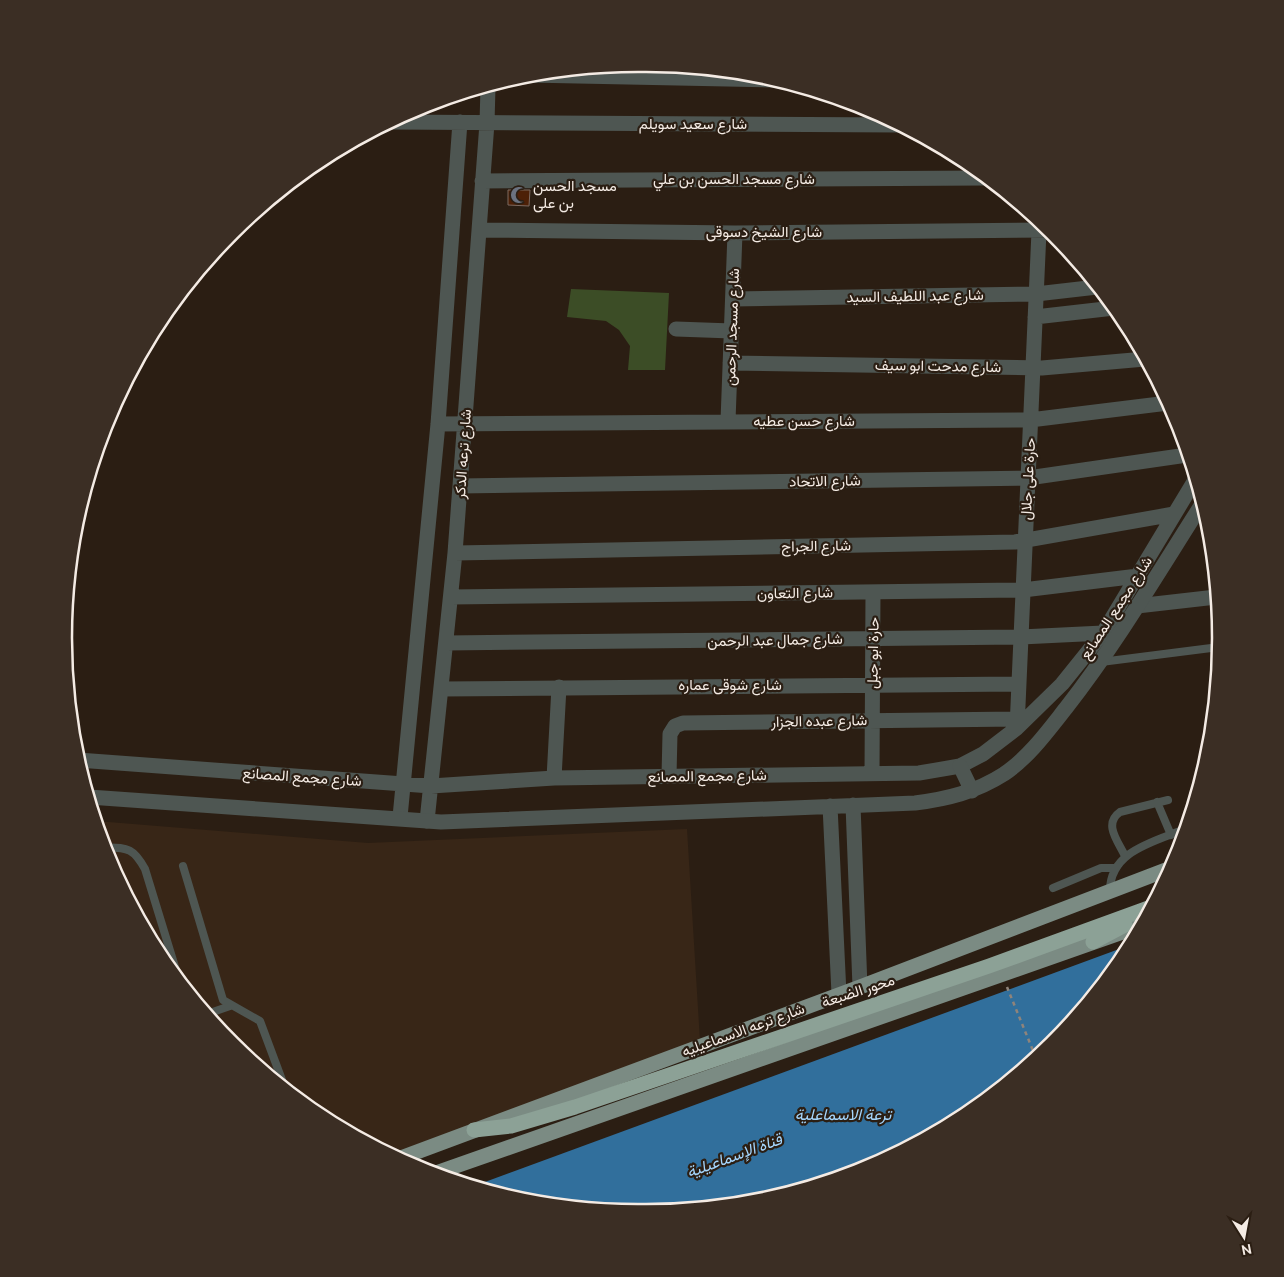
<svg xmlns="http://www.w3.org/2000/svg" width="1284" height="1277" viewBox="0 0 1284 1277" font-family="Ubuntu,Vazirmatn,sans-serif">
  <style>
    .built { fill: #382617 }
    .green { fill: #3c4d26 }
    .water { fill: #316f9c }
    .building { fill: #4d2007; stroke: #7d6a61 }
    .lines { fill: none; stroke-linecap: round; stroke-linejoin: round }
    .path { stroke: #8f847b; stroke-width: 2.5; stroke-dasharray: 4 4; stroke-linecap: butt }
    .service { stroke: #4e5652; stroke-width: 8 }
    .minor { stroke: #4e5652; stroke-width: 15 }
    .tertiary { stroke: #4e5652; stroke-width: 15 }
    .primary { stroke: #7b8b83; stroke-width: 15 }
    .motorway { stroke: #8ca196; stroke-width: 15 }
    .labels { text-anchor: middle; stroke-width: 4.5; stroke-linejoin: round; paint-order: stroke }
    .street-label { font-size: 15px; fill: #f4ebe4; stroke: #2b1e13 }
    .poi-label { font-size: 15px; fill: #f4ebe4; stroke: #2b1e13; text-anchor: start }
    .water-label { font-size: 16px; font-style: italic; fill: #a5d6fd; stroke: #2b1e13 }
    .rim { fill: none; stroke: #f4ebe4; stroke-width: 2.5 }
  </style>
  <rect width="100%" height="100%" fill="#2b1e13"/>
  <path class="built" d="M96,821L368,843L687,829L700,1041L390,1154L319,1117L232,1045L161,958L108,859Z"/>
  <path class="green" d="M571,289L669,293L665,370H628L630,346L619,330L606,321L567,317Z"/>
  <path class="water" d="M1130,945L1124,958L1052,1045L965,1116L866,1169L758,1202L645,1213L527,1202L474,1186Z"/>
  <path class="building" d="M508,190H530L529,206L508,205Z"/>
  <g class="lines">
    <path class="path" d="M1007,987L1036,1058"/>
    <path class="service" d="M1101,662L1219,647
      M1157,802L1171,835
      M104,847C127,848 133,847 145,869L179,980
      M1125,856C1118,841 1103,824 1120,812L1168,800
      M183,866L223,1000L260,1021L285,1088
      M1053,888L1101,868H1115
      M1110,892C1109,851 1154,842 1185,829
      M207,1014L230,1006"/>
    <path class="minor" d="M528,75L775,80
      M391,122L899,125
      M482,181L986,178
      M479,230L735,233L1050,230
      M733,299L1036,294L1097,287
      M1035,317L1114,308
      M676,329L732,331
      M730,363L1042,368L1145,359
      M728,421L735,233
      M438,424L1030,420L1168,403
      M460,486L1028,478L1187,455
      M455,553L1015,542L1174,514
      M451,597L1023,590L1138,576
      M1137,606L1216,597
      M446,643L1021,637L1103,633
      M442,689L1018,684
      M1017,728L1039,231
      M78,760L431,786L554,778L919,773L960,766L983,754L1017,728L1062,684L1103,633L1195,480
      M872,774L873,592
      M669,776L670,734L675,726L683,723L1017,719
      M554,778L559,687
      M400,817L438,424L460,122
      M427,821L455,553L487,123L488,87"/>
    <path class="tertiary" d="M960,766L972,791
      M89,797L441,822L915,803C947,799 976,792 1004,774C1029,757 1047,732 1066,708C1116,644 1158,573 1202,504
      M853,805L860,987
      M830,806L839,994"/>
    <path class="primary" d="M398,1159L860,987L1171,868
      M433,1174L1140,926"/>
    <path class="motorway" d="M1093,942L1125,925
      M474,1130L511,1126L575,1107L989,966L1151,907"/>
  </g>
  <defs>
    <g id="mosque-bare" transform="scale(1.35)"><path d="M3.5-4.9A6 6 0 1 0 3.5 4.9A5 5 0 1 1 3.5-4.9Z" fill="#6b7280" stroke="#2b1e13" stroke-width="2.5" paint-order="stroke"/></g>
  </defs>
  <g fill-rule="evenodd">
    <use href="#mosque-bare" x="519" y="195"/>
  </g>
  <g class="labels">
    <g class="street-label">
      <text x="693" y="129">شارع سعيد سويلم</text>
      <text x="734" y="184">شارع مسجد الحسن بن علي</text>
      <text x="764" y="237">شارع الشيخ دسوقى</text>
      <text transform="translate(915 296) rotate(-1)" y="5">شارع عبد اللطيف السيد</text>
      <text transform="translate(732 327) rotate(-88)" y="5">شارع مسجد الرحمن</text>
      <text transform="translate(938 366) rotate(1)" y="5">شارع مدحت ابو سيف</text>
      <text x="804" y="426">شارع حسن عطيه</text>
      <text transform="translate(463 454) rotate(-86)" y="5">شارع ترعه الدكر</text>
      <text transform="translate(1028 479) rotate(-87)" y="5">حارة على جلال</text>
      <text transform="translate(825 481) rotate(-1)" y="5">شارع الاتحاد</text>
      <text transform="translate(816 546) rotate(-1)" y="5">شارع الجراج</text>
      <text transform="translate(795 593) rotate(-1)" y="5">شارع التعاون</text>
      <text transform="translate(1116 608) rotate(-57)" y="5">شارع مجمع المصانع</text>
      <text transform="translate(775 640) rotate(-1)" y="5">شارع جمال عبد الرحمن</text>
      <text transform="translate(873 653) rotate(-89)" y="5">حارة ابو جبل</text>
      <text x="730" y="690">شارع شوقى عماره</text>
      <text transform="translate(819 721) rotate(-1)" y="5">شارع عبده الجزار</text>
      <text transform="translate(707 776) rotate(-1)" y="5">شارع مجمع المصانع</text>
      <text transform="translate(302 777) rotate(4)" y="5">شارع مجمع المصانع</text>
      <text transform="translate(858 991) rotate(-18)" y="5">محور الضبعة</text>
      <text transform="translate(743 1030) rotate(-20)" y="5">شارع ترعه الاسماعيليه</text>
    </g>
    <g class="poi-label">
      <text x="533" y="191">مسجد الحسن<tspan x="533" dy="17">بن على</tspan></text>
    </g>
    <g class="water-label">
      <text x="843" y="1120">ترعة الاسماعلية</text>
      <text transform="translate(734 1155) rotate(-20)" y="6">قناة الإسماعيلية</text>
    </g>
  </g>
  <path d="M0 0H1284V1277H0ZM638 72H646A566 566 0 0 1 1212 638V638A566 566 0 0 1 646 1204H638A566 566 0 0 1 72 638V638A566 566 0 0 1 638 72Z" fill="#3b2e24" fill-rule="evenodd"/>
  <path class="rim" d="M638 72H646A566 566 0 0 1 1212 638V638A566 566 0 0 1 646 1204H638A566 566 0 0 1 72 638V638A566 566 0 0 1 638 72Z"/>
  <g transform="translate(1244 1237) rotate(169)" stroke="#2b1e13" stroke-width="4" paint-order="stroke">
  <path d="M0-4L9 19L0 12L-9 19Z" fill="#f4ebe4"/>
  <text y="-8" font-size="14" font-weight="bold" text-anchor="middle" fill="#f4ebe4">N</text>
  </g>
</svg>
